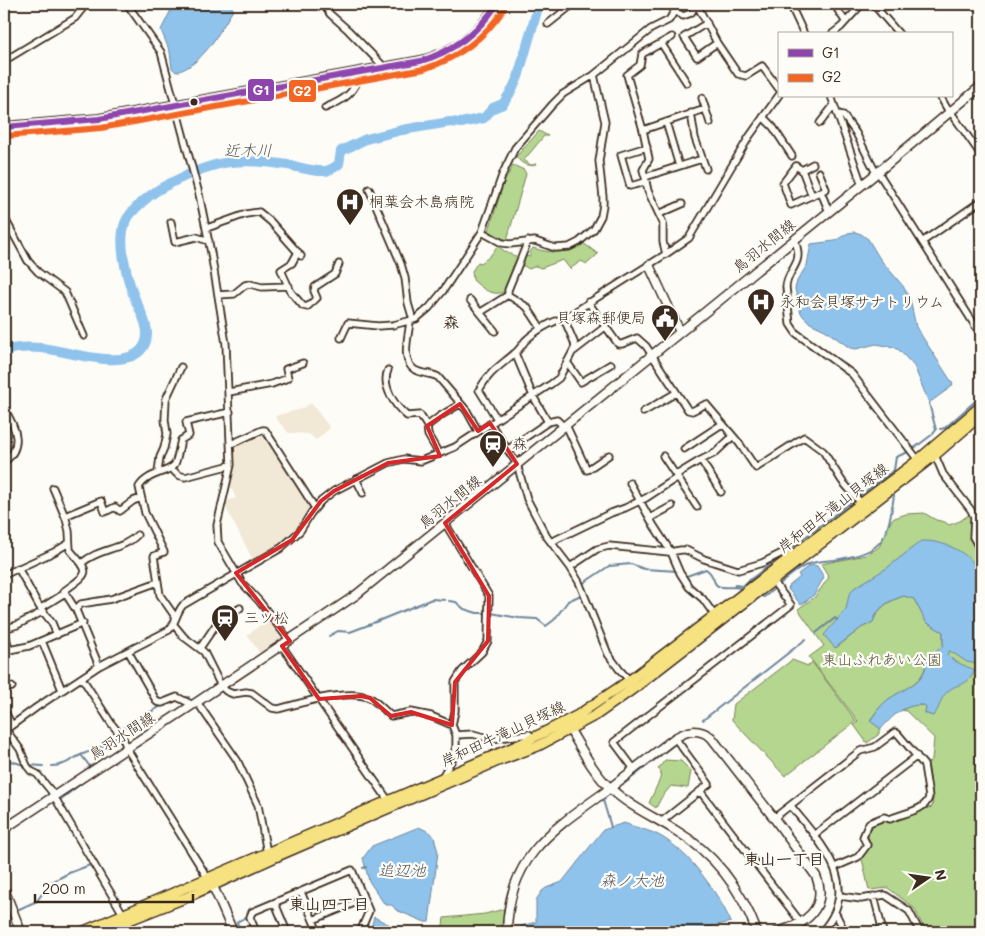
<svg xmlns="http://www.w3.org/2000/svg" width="985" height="936" viewBox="0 0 985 936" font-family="Mali,'Klee One',sans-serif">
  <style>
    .built { fill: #f1e8d6 }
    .green { fill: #b4d68f; stroke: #788056 }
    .water { fill: #8fc3ec; stroke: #6d869a }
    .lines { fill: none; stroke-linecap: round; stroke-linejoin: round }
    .stream { stroke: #6d869a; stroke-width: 2 }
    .river { stroke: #8fc3ec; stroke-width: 10 }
    .minor-casing { stroke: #3b2a1e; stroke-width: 9 }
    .tertiary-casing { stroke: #3b2a1e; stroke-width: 11 }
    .secondary-casing { stroke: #3b2a1e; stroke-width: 12 }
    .primary-casing { stroke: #3b2a1e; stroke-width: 12 }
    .minor { stroke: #fdfcf7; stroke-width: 5.5 }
    .tertiary { stroke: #fdfcf7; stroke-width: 8 }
    .secondary { stroke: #fdfcf7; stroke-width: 9 }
    .primary { stroke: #f6e281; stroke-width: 9 }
    .bus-1-casing { stroke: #fdfcf7; stroke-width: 10 }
    .bus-2-casing { stroke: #fdfcf7; stroke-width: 10 }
    .bus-1 { stroke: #8e44ad; stroke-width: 6 }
    .bus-2 { stroke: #f26522; stroke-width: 6 }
    .marked { fill: none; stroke: #d62828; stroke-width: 4; stroke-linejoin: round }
    .bus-dot { fill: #3b2a1e; stroke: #fdfcf7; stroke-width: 2 }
    .labels { text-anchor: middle; stroke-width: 4.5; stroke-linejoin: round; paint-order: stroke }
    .poi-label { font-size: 15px; fill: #3b2a1e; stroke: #fdfcf7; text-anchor: start }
    .street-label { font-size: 15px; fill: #3b2a1e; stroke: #fdfcf7 }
    .park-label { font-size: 15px; fill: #59553a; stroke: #fdfcf7 }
    .water-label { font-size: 16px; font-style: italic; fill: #54585c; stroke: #fdfcf7 }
    .neighbourhood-label { font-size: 16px; font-weight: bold; fill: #3b2a1e; stroke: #fdfcf7 }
    .line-badge { stroke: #fdfcf7; stroke-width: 2 }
    .badge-label { font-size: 14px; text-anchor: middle; font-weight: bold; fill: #fff }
  </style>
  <rect width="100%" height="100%" fill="#fdfcf7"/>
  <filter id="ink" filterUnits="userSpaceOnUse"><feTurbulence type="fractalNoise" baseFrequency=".02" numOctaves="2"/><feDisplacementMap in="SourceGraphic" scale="10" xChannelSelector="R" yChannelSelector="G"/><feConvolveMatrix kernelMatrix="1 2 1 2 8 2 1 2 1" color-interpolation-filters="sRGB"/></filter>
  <g filter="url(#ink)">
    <path class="built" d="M311,403L330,428L316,440L309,434L289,433L277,420L275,416L301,409Z
      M263,432L315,508L300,531L281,548L253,560L227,510L225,502L236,498L231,488V480L233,468L234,444Z
      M266,621L276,626L285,638V641L262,656L247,635Z"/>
    <path class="green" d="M539,131L548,136H544L524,160L532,166L536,164C527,167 522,164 516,157Z
      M513,165L524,170L526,174L507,240L496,236L489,230L503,185Z
      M583,243L598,254L587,264L581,261L570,269L563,260L541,268L536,266L529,269L524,266H513L508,291C492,297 484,290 473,280L472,271L478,262L481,263L489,257L498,246C507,254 517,259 530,256V252L533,248C551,254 568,254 583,243Z
      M981,506V932H926L914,908L888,888L869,890L862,859L870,842L867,834L875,824L883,820L891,823L900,816L932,807L933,799L928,763L932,760L934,738L906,711L902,710L912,705H924L926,706L925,713L933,716L949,634L921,585L876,590L830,642L836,648L861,628L873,622C878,607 889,601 904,596L914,599L926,622L943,632V646L926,660C926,684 901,689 885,702C879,707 875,714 870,720L881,729L878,735L867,743L854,725L858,721L809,657L824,646L798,609L815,597L829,577L821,564L866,555L879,547L892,519L906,514L924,513L936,520L945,522L949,525L960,521Z
      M792,660L808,666L812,662L856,721L785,776L732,720L734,704Z
      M665,760L681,761L691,771L688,788L671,786L661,798L656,808L649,803L660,779L661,771L658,769Z
      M504,909L502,932H442L444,918L485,914Z"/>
    <path class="water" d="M174,4H231L233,10C220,31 202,66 176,72L172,68L170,52L161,30Z
      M855,232L861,234L868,239L880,259L903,286L910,299L916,327L953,384L951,387L929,403L914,366L899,350L894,347L876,344L856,349L850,348L825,330L810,323L803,316L800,311L795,289L797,281L807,265L811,244L835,241L848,233Z
      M921,541C943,540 970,552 980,573C984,581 981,645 981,659L977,664L967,662L950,651L947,653C950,661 966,666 975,670C966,689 959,681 947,692C940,698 940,709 933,716L925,713L926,707L924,705C905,704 893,715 881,729L870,721C875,714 879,707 885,702C900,689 928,684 926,660L943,646V632L926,622L914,599L904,596C890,600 877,607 873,622L861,628L835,648L824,635L846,609L849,595L854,588L887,568Z
      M813,565L817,566L824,577L814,595L801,605L788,589L789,586L800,577L798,574L809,566Z
      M624,823C634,827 644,829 654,833C686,847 717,891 731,922L686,932H521V926L536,922V900L542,891L546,888L562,882L603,830Z
      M419,827L431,833L434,837L438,852L429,922H425L396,910L392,905H385L369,881L363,858L372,846Z
      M374,917L404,932H370Z"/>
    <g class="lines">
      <path class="stream" d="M940,429L945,428L981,396
        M913,449L933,434L936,430L929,403
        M859,496L894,470L896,457L908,452
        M787,551L855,499
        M684,577L706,569C721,580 705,589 734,587L735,585L742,586L781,556
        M582,584L609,566L631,564L644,569L678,571
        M734,587L740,588
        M762,596L764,597C775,589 795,569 807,565C815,561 825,561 834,560C882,552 887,544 894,495
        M449,601L456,602L464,609L477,613H487
        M491,613L519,618L537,619L546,626L554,620L568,601L583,594
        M373,623L432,599L445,600
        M816,633L835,618L837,620
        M329,636L338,631L350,632L371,624
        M183,698L189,697
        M703,720L806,639
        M120,731L130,723L165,704
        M82,756L91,768
        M4,759L24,765
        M28,765L43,766
        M52,766C65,766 71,759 83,754C95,749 109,746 118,734
        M624,784L675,744
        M605,799L603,800L611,827
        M60,800L87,779
        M363,868L366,867
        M17,910L37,901L46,888L52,882L69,873L90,865V863
        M4,915L10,912
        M120,932L131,927L133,932
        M240,932L237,922L246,917"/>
      <path class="river" d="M4,351C16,347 28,347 41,348C65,350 122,371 141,350C156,333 139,311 133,294C126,275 118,242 125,223C130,210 154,191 167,185C186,175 209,164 231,162C249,160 270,162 288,165C300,167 313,172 325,171C330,171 335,167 339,164L341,151L366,139L402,130L450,122L461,123L484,118L493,108L503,104L512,90L518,77L539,4"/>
      <g class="minor-casing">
        <path id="minor" d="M127,4L161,52L199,194L211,253L226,344L231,465L217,525L218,542L242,583L259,601L290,641
          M323,4L330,14L348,30L385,68
          M672,4L675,11L683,16L691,13L697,4
          M790,4L804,34
          M834,4L845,21
          M873,4L899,34
          M697,5L717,43L738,74L746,76L762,66L779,89
          M707,23L684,37L697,57L717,43
          M548,24L573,4
          M832,34L841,27L862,4
          M661,43L687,83
          M4,61L75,18L83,8L84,4
          M831,96L862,185
          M940,96L949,112
          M702,98L710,123
          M325,108C346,99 353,94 362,72
          M950,111L981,155
          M691,113L695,138L706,169
          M837,114L843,115L856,133L876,173
          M763,117L773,127L792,156
          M666,122L679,166
          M820,123L834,105
          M643,130L705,109
          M802,170L813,164
          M878,172L981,335
          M645,177L702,159
          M646,182L630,186L621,155L647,147
          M369,189L401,264L405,278L408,303L413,320
          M821,192L829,212
          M812,196L802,170L796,166L783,183L791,205L826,189L819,172
          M659,214L682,204
          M4,217L28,261L38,272L65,292L84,336
          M171,222L175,242L196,237L209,241
          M207,228L246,214L259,212L271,222L301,256
          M482,232L502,243L510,244L535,241L555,248L569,247L579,242L594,229L601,216L603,205V197L599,161L605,122L594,75
          M794,239C806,265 787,268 786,287L790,324L796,333L852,374L918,460
          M922,242L981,201
          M298,252L292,263L281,270L291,292L303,306L307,307L317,298L314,291L315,287L335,274L339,264
          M666,254L663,242V223L648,191L645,177L643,170L649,159L643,130L627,75L640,65L642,54L672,37
          M218,295L234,294L245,285L250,284L262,287L289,286
          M508,295V290L528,241
          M470,300L495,331
          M588,302L618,344H622L637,338L646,346L688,410L692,411L706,404L739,443L756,468L804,437L823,451L842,481L861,503
          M481,312L508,295L527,307L541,328
          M410,321C409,335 400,361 415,370C422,374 431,373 438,377L467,411L478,431
          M341,338L348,323L378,326L393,325L416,319L429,308L443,291L482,232L503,173L515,148L552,105L563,94L594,75L651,29L669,20L679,4
          M574,351L605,327
          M515,353L533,396L548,422
          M567,362L581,382L611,364
          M388,370C381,386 395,406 407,416L420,415L427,426
          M229,392L272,384L288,378L286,369L303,363
          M4,409C16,427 24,447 4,462
          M643,412L676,393
          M497,419L479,390C489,372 500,366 515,353C519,350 522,345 525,341C534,332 553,320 566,318
          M490,423L517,464L527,499L547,537L570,567L579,582L608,654L619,669L631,682
          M566,425L587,470L609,455
          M231,444L262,430H265L315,508
          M684,449L722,424
          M507,450L548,422L557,420L564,427
          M439,454L428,435L427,426L440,416L460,404
          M935,455L943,474L971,510L974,517L973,537L981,551
          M663,456L697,507
          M701,460L721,492
          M171,468L178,475L185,477L231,465
          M158,472L160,457L164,448L167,434L165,420L166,399L181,367
          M676,475L699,461L715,453L733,436
          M356,479L363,493
          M630,483L654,526L671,552L680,573L689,587L703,599L715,616
          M53,488L66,519L69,531L70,550C91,574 90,572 64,591L76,610L99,666
          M65,516L101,501L105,512L115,507L120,511L133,501L141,498
          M650,518L672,506
          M551,542L611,513L625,508L646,498L678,477
          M82,563C99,548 123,550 137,535
          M570,567L597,549L609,546L669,552L681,550H686L704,559L738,570L762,563L784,552L790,558
          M18,568L39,606L52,623L57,635
          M4,575L54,552L69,543
          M41,608L65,593
          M76,609L81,604L111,599L158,582
          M176,618L160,595L154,556L164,552L145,513L139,487C148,472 170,473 175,464C178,457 179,447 181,440L189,435L186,422L230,412
          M174,625L184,637L204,652L221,686L226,691L233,694L246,692L252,693L272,708L278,709C301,703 348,688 370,698C377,702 385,711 391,716L411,712L431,716L452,725
          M4,629L17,625L44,611
          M4,629L9,649
          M42,641L62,690
          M282,646L388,800
          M200,648L215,626L240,608
          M4,651L29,646L83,623
          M128,651L157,702L162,703L177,697L193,705
          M82,678L111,723L123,738L127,749L209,880
          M4,690L12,687
          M197,702L237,760L258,805L267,853
          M4,710L12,725
          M6,730L20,749L27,766L31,771L37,774L51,791L123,914
          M4,731L37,707L99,666L169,630C176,623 176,613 183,605L281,548L300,531L311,513L321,501L334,491L388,463L404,459L421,461L455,447L551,384L559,378L575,347L574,342L565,321L568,316L666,254L689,238L749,137L779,95
          M456,735L473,734L491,739L529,734L533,738
          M634,769L614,742L791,605L772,580
          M442,777L453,758L456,746V735L452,725L455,711V682L462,671L482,652L488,641L489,596L445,523
          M700,791L802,924
          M791,806C821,844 864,886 821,932
          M774,818L860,751L875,747L895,732L898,734L924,765L929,797C926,811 902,813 890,819L884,817L869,823L863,837L867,845L858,857L835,867
          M661,822L709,784L675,738
          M814,835L917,756
          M301,892L318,932
          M840,896L861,899L885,895L909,911L920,932
          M874,896L883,932
          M275,903L287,932
          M836,914L845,932
          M313,920L364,899
          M256,932L250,917L252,912L352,870L369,911L360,932"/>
      </g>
      <g class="tertiary-casing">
        <path id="tertiary" d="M649,265L680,332
          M567,725C580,746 592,771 610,788C629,806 652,816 675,830C714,853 741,889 757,932
          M4,829L197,702L356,595L878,172L981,86
          M213,886L233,932
          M4,889L21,932
          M507,932C508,858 550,831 605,792C628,774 651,756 675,738C688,730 698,728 711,737L774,818L816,876C829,909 804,925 777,932"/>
      </g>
      <g class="secondary-casing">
        <path id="secondary" d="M4,127L99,119L421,61C454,52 480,33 497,4"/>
      </g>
      <g class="primary-casing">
        <path id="primary" d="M82,932L521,744L578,715L630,680L918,460L981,406
          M99,932L185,898L280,855L498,761L538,746L596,715L637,686L935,455L981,415"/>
      </g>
      <use href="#minor" class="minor"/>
      <use href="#tertiary" class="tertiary"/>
      <use href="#secondary" class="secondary"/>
      <use href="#primary" class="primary"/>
      <g class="bus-1-casing">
        <path id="bus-1" d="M4,127L99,119L421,61C454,51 478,33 497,4"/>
      </g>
      <g class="bus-2-casing">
        <path id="bus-2" d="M5,136L101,128L424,69C458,58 484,39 504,9"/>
      </g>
      <use href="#bus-1" class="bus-1"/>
      <use href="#bus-2" class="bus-2"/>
    </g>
  </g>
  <path class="marked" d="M460,404L478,431L490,423L517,464L445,523L489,596L488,641L455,682L452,725L411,712L391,716L370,698L361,696L319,699L282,646L290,641L236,573L292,540L321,501L334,491L388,463L440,456L427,426Z"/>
  <defs>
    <g id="hospital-pin" transform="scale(1.4375)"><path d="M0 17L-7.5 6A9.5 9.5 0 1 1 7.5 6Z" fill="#3b2a1e" stroke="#fdfcf7"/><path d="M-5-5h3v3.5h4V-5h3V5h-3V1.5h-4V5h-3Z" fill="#fff"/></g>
    <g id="civic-pin" transform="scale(1.4375)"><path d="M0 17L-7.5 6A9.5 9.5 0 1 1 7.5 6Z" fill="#3b2a1e" stroke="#fdfcf7"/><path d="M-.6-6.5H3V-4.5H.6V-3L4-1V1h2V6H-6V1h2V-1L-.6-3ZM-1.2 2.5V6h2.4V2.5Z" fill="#fff"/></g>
    <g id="station-pin" transform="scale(1.4375)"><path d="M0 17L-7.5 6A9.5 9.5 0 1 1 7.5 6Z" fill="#3b2a1e" stroke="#fdfcf7"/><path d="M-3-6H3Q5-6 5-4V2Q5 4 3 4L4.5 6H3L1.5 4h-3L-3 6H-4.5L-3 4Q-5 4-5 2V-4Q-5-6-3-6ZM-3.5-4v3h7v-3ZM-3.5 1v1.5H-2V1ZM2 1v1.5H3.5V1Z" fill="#fff"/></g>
  </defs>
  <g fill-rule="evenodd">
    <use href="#hospital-pin" x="350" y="202"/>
    <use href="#hospital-pin" x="761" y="302"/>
    <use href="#civic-pin" x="665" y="318"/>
    <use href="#station-pin" x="493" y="444"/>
    <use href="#station-pin" x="225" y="618"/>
  </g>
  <circle class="bus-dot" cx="194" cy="102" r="4.5"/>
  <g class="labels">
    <g class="poi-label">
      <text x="369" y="207">桐葉会木島病院</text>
      <text x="780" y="307">永和会貝塚サナトリウム</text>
      <text x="646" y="323" text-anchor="end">貝塚森郵便局</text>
      <text x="512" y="449">森</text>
      <text x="244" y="623">三ツ松</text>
    </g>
    <g class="street-label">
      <text transform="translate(764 246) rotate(-39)" y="5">鳥羽水間線</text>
      <text transform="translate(450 502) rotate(-39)" y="5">鳥羽水間線</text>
      <text transform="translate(833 508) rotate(-38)" y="5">岸和田牛滝山貝塚線</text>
      <text transform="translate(503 734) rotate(-25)" y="5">岸和田牛滝山貝塚線</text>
      <text transform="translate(122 736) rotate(-33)" y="5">鳥羽水間線</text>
    </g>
    <g class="park-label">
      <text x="882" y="665">東山ふれあい公園</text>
    </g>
    <g class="water-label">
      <text x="248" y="156">近木川</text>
      <text x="402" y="876">追辺池</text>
      <text x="632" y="886">森ノ大池</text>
    </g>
    <g class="neighbourhood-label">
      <text x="451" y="328">森</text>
      <text x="784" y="865">東山一丁目</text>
      <text x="329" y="910">東山四丁目</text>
    </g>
  </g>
  <g class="line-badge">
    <rect x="247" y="78" width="28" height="24" rx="5" fill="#8e44ad"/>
    <rect x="288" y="79" width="29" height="24" rx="5" fill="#f26522"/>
  </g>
  <g class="badge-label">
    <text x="261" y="95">G1</text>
    <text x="302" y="96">G2</text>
  </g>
  <rect width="985" height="936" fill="none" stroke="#fdfcf7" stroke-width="20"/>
  <rect x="10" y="10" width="965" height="916" fill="none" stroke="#3b2a1e" stroke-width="2" filter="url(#ink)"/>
  <rect x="778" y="32" width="175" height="65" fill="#fdfcf7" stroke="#afa8a0"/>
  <rect x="788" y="49" width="25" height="8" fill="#8e44ad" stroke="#afa8a0"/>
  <text x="822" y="58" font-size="15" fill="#3b2a1e">G1</text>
  <rect x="788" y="74" width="25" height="8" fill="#f26522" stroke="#afa8a0"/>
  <text x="822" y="82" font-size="15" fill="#3b2a1e">G2</text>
  <g transform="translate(928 878) rotate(77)" stroke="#fdfcf7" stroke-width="4" paint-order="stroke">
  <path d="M0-4L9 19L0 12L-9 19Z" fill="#3b2a1e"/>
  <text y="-8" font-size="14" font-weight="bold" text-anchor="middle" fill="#3b2a1e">N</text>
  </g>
  <path d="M35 894v8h158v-8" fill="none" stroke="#3b2a1e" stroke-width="2.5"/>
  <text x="42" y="894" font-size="15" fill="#3b2a1e" stroke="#fdfcf7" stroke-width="4" paint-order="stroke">200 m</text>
</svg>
